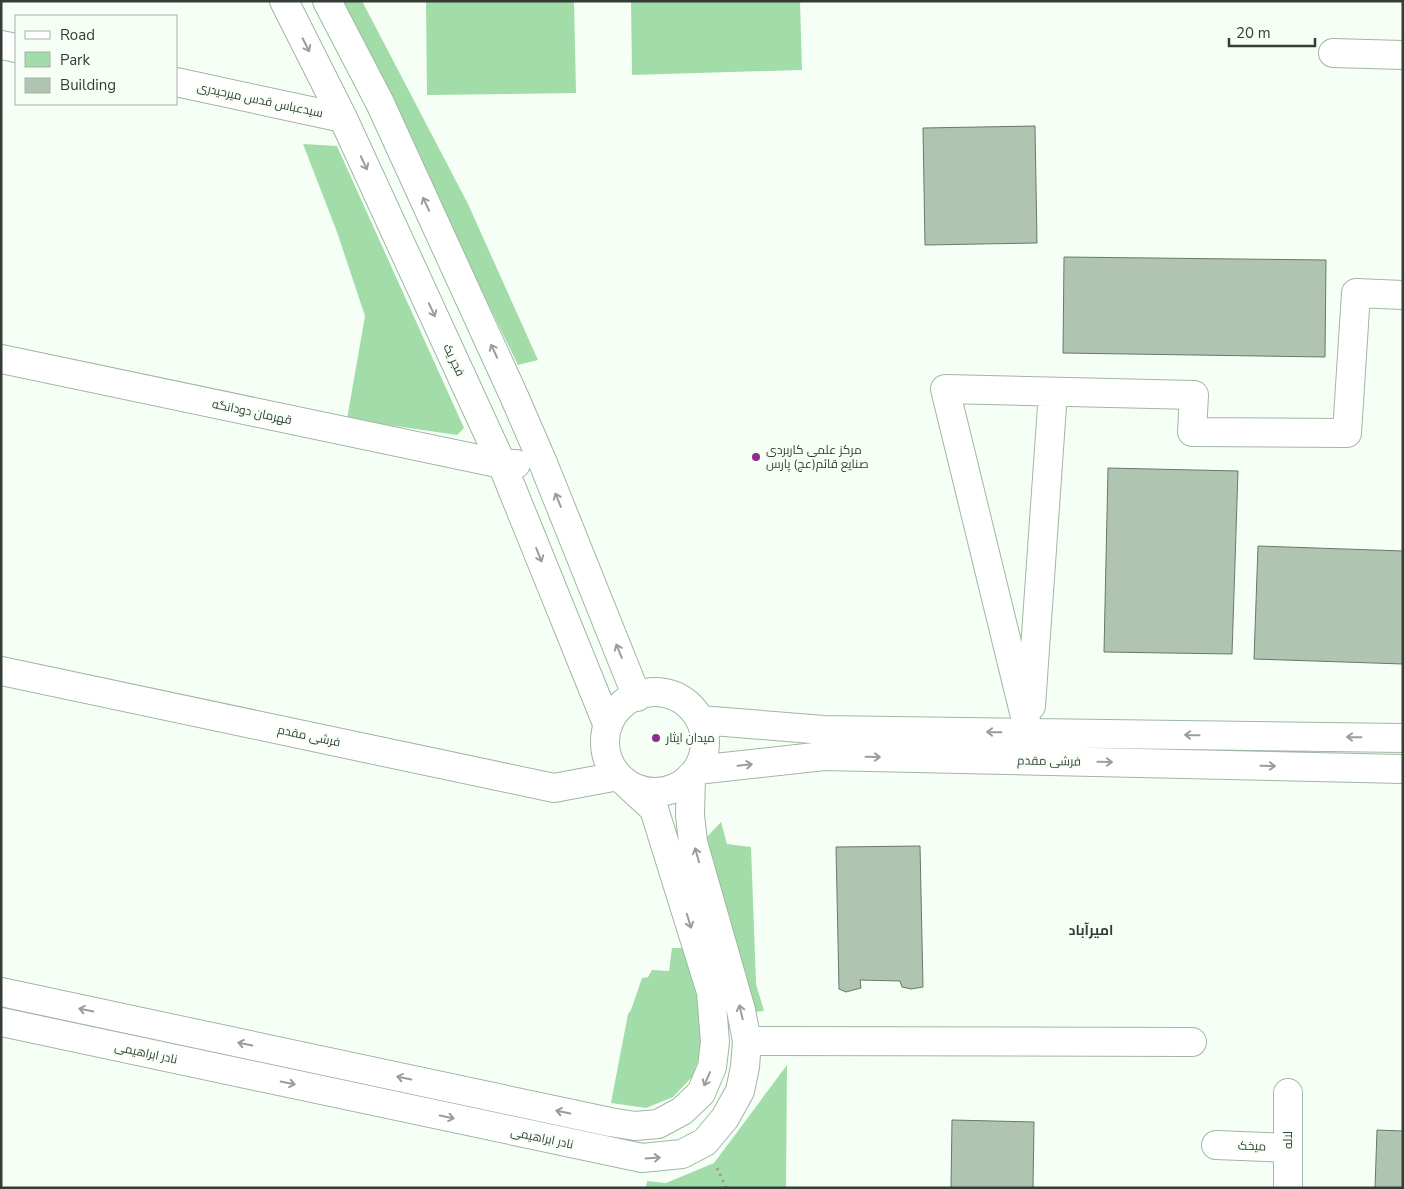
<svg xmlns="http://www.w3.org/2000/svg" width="1404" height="1189" viewBox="0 0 1404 1189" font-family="'Nunito Sans',Cairo,sans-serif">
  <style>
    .green { fill: #a2dca9 }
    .building { fill: #afc4b1; stroke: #667a69 }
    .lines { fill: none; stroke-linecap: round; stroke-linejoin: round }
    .minor-casing { stroke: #a1b6a3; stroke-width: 30 }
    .path { stroke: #98a198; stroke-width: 3; stroke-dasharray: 2.5 4; stroke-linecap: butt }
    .minor { stroke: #fff; stroke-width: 28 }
    .oneway { stroke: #9a9e9a }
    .poi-dot { fill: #912b91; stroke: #f6fff6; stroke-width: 2 }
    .labels { text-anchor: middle; stroke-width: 4.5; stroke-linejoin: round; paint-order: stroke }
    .street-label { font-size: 12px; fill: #343d35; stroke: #f6fff6 }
    .poi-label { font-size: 12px; fill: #343d35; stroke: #f6fff6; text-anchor: start }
    .neighbourhood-label { font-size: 14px; font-weight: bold; fill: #343d35; stroke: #f6fff6 }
  </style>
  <rect width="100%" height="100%" fill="#f6fff6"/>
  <path class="green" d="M340,1H362L468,204L538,360L518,365Z
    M426,1H574L576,93L427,95Z
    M631,1H800L802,70L632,75Z
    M303,144L337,146L464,428L457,435L347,419L365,316L337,232Z
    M721,822L727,844L751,847L756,984L764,1011L754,1012L704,840Z
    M672,948H684L697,967L702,1051L692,1077L673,1097L646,1108L611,1103L628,1014L631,1010L642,978L648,977L652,970L669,971Z
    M787,1065L786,1188H646L647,1181L666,1183L714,1163Z"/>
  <path class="building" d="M1035,126L1037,243L925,245L923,128Z
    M1064,257L1326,260L1325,357L1063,353Z
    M1108,468L1238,471L1232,654L1104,652Z
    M1258,546L1403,551V664L1254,659Z
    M920,846L923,987L911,989L902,987L900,981L860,980L861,988L846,992L839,989L836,847Z
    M952,1120L1034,1122L1033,1188H951Z
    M1377,1130L1403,1131V1188H1375Z"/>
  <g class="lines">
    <g class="minor-casing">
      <path id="minor" d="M284,1L343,118L502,464L608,726
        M327,1L380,103L514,396L543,463L637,697
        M1,45L16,48
        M1333,53L1403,55
        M176,82L343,118
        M1,359L502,464H516
        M1,671L554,788L618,776
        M605 742a50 50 0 1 1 100 0a50 50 0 1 1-100 0Z
        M1031,706L1053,392
        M700,720L824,730L1403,738
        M1029,733L945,389L1194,395L1192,432L1347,433L1356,293L1403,295
        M697,770L824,756L1403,769
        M1,992L610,1122L635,1126L658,1124L682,1111L701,1093L712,1067L715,1042L711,992L654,809L627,784
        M1,1022L642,1158L682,1154L705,1142L725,1118L740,1091L745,1067L747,1041L741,1010L693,842L690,815L691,776
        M747,1041L1192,1042
        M1288,1093V1188
        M1216,1145L1288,1148"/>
    </g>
    <path class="path" d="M717,1168L726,1188"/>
    <use href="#minor" class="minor"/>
  </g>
  <defs><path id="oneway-shaft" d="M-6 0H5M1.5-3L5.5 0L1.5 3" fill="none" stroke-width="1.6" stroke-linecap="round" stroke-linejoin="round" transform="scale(1.25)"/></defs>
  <g class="oneway">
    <use href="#oneway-shaft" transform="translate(306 45) rotate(63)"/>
    <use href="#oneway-shaft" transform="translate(364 163) rotate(65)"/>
    <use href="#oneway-shaft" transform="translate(426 204) rotate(-115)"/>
    <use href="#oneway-shaft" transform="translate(432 310) rotate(65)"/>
    <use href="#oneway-shaft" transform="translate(494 351) rotate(-115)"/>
    <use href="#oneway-shaft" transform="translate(558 500) rotate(-112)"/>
    <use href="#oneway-shaft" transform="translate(539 555) rotate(68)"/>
    <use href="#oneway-shaft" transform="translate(619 651) rotate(-112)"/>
    <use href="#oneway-shaft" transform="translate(994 732) rotate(-179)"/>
    <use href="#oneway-shaft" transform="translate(1192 735) rotate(-179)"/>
    <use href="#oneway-shaft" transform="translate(1354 737) rotate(-179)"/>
    <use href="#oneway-shaft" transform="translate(873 757) rotate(1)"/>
    <use href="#oneway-shaft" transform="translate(1105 762) rotate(1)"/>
    <use href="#oneway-shaft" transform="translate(745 765) rotate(-6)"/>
    <use href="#oneway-shaft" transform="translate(1268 766) rotate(1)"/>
    <use href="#oneway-shaft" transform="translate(697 855) rotate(-106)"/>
    <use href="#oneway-shaft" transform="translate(689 921) rotate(73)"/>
    <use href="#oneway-shaft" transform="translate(86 1010) rotate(-168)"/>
    <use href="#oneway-shaft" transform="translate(741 1012) rotate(-103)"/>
    <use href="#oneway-shaft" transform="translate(245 1044) rotate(-168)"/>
    <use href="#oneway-shaft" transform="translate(404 1078) rotate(-168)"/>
    <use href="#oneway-shaft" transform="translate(707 1079) rotate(114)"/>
    <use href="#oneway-shaft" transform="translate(288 1083) rotate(12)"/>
    <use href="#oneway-shaft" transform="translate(563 1112) rotate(-168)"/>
    <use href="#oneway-shaft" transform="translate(447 1117) rotate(12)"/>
    <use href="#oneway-shaft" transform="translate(653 1158) rotate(-4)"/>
  </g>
  <g class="poi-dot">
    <circle cx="756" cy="457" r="5"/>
    <circle cx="656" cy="738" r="5"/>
  </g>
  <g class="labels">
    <g class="street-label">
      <text transform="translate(260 100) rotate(12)" y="4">سیدعباس قدس میرحیدری</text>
      <text transform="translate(454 360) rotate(65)" y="4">فجر یک</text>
      <text transform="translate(252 412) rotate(12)" y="4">قهرمان دودانگه</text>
      <text transform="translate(309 736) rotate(12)" y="4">فرشی مقدم</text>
      <text transform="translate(1049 761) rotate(1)" y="4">فرشی مقدم</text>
      <text transform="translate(146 1053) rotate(12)" y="4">نادر ابراهیمی</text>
      <text transform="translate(542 1138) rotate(12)" y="4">نادر ابراهیمی</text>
      <text transform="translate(1288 1140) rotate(-90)" y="4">لاله</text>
      <text transform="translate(1252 1146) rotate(2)" y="4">میخک</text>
    </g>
    <g class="poi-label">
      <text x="766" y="454">مرکز علمی کاربردی<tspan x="766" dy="14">صنایع قائم(عج) پارس</tspan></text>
      <text x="666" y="742">میدان ایثار</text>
    </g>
    <g class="neighbourhood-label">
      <text x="1091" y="935">امیرآباد</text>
    </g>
  </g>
  <rect width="1404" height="1189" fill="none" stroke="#343d35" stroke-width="5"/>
  <rect x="15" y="15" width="162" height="90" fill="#f6fff6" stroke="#a8b1a9"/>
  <rect x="25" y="31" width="25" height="8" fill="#ffffff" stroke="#a8b1a9"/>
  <text x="60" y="40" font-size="15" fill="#343d35">Road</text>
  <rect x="25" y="52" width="25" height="15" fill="#a2dca9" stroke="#a8b1a9"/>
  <text x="60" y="65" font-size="15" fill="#343d35">Park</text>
  <rect x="25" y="78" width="25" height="15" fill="#afc4b1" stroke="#a8b1a9"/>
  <text x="60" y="90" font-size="15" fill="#343d35">Building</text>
  <path d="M1229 38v8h86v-8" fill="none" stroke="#343d35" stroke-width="2.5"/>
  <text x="1236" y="38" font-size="15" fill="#343d35" stroke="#f6fff6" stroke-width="4" paint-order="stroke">20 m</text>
</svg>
